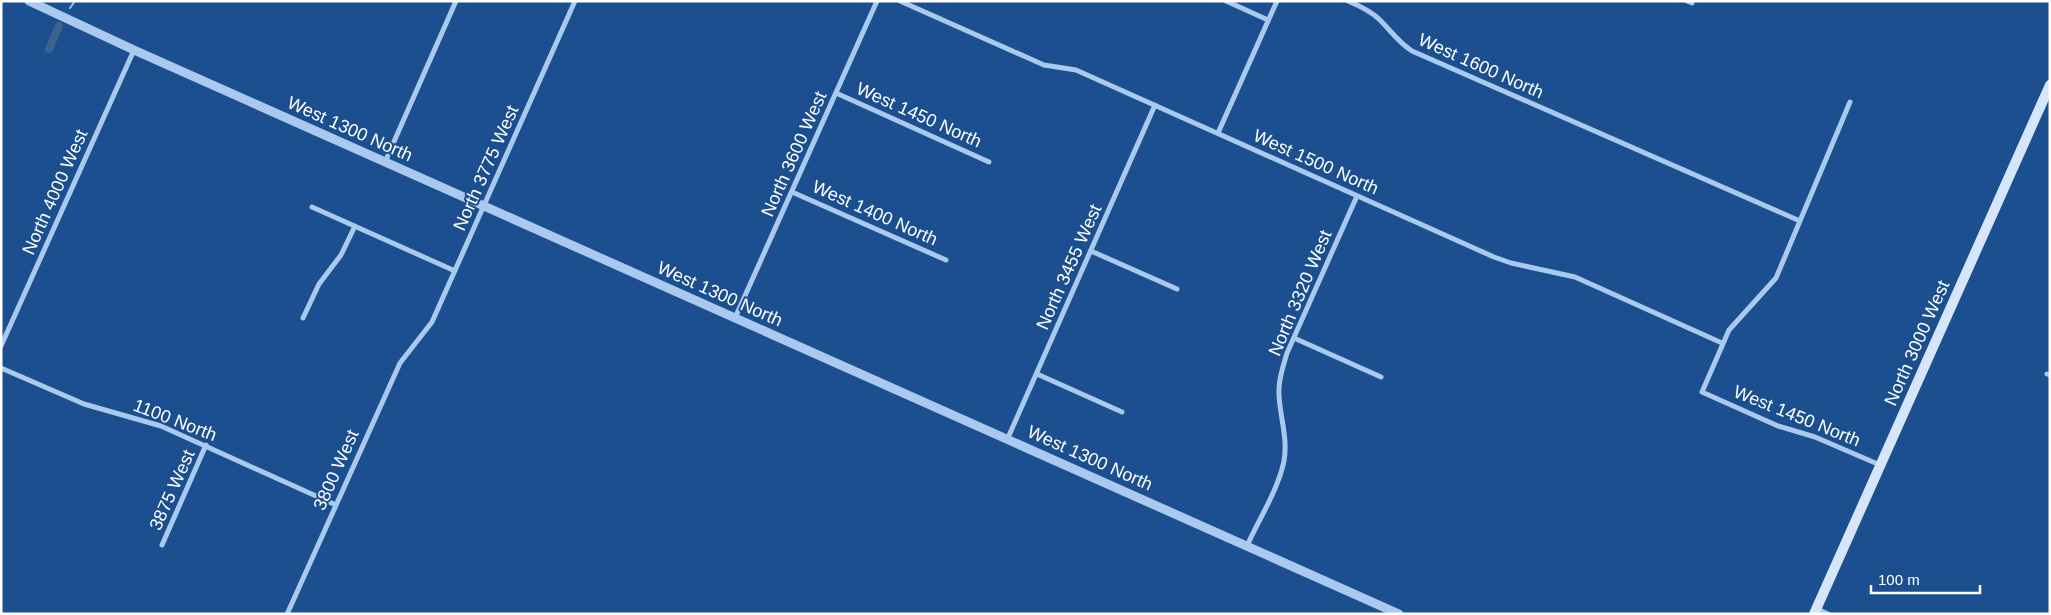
<svg xmlns="http://www.w3.org/2000/svg" width="2051" height="615" viewBox="0 0 2051 615" font-family="Arial,sans-serif">
  <style>
    .lines { fill: none; stroke-linecap: round; stroke-linejoin: round }
    .stream { stroke: #9cc4f0; stroke-width: 2 }
    .canal { stroke: #3c6290; stroke-width: 8 }
    .minor { stroke: #a9c9ee; stroke-width: 5 }
    .tertiary { stroke: #a9c9ee; stroke-width: 9 }
    .secondary { stroke: #d6e6fa; stroke-width: 10 }
    .labels { text-anchor: middle; stroke-width: 4; stroke-linejoin: round; paint-order: stroke }
    .street-label { font-size: 18px; fill: #fff; stroke: #1b4f8f }
  </style>
  <rect width="100%" height="100%" fill="#1b4f8f"/>
  <g class="lines">
    <path class="stream" d="M70,8L75,1"/>
    <path class="canal" d="M49,49L59,26"/>
    <path class="minor" d="M900,1L1044,65L1076,70L1494,257L1511,263L1575,277L1722,343
      M1226,1L1268,20
      M1348,1C1360,6 1371,11 1380,20C1391,31 1398,42 1412,51L1800,221
      M1687,1L1692,3
      M836,93L989,162
      M1850,102L1776,278L1729,330L1702,392L1778,426L1815,437L1880,465
      M1218,133L1277,1
      M385,162L456,1
      M792,192L946,260
      M312,207L455,271
      M1091,251L1177,289
      M303,318L319,284L341,255L355,226
      M735,318L877,1
      M1294,338L1381,377
      M1,346L134,50
      M1,368L84,404L161,426L336,505
      M1037,374L1122,412
      M2047,374L2050,375
      M1007,440L1155,105
      M162,545L206,445
      M1247,546C1259,519 1278,490 1284,461C1288,438 1280,417 1279,395C1278,381 1283,367 1287,353L1357,196
      M1817,609L1828,614
      M288,612L400,363L432,322L575,1"/>
    <path class="tertiary" d="M29,1L134,50L1399,614"/>
    <path class="secondary" d="M1814,614L2050,85"/>
  </g>
  <g class="labels">
    <g class="street-label">
      <text transform="translate(1481 66) rotate(24)" y="6">West 1600 North</text>
      <text transform="translate(919 115) rotate(24)" y="6">West 1450 North</text>
      <text transform="translate(350 129) rotate(24)" y="6">West 1300 North</text>
      <text transform="translate(794 154) rotate(-66)" y="6">North 3600 West</text>
      <text transform="translate(1316 162) rotate(24)" y="6">West 1500 North</text>
      <text transform="translate(486 168) rotate(-66)" y="6">North 3775 West</text>
      <text transform="translate(55 192) rotate(-66)" y="6">North 4000 West</text>
      <text transform="translate(875 213) rotate(24)" y="6">West 1400 North</text>
      <text transform="translate(1069 267) rotate(-66)" y="6">North 3455 West</text>
      <text transform="translate(1300 293) rotate(-67)" y="6">North 3320 West</text>
      <text transform="translate(720 294) rotate(24)" y="6">West 1300 North</text>
      <text transform="translate(1917 343) rotate(-66)" y="6">North 3000 West</text>
      <text transform="translate(1797 416) rotate(22)" y="6">West 1450 North</text>
      <text transform="translate(175 420) rotate(21)" y="6">1100 North</text>
      <text transform="translate(1090 458) rotate(24)" y="6">West 1300 North</text>
      <text transform="translate(336 470) rotate(-66)" y="6">3800 West</text>
      <text transform="translate(172 490) rotate(-66)" y="6">3875 West</text>
    </g>
  </g>
  <rect width="2051" height="615" fill="none" stroke="#ffffff" stroke-width="5"/>
  <path d="M1871 585v8h109v-8" fill="none" stroke="#ffffff" stroke-width="2.5"/>
  <text x="1878" y="585" font-size="15" fill="#ffffff" stroke="#1b4f8f" stroke-width="4" paint-order="stroke">100 m</text>
</svg>
